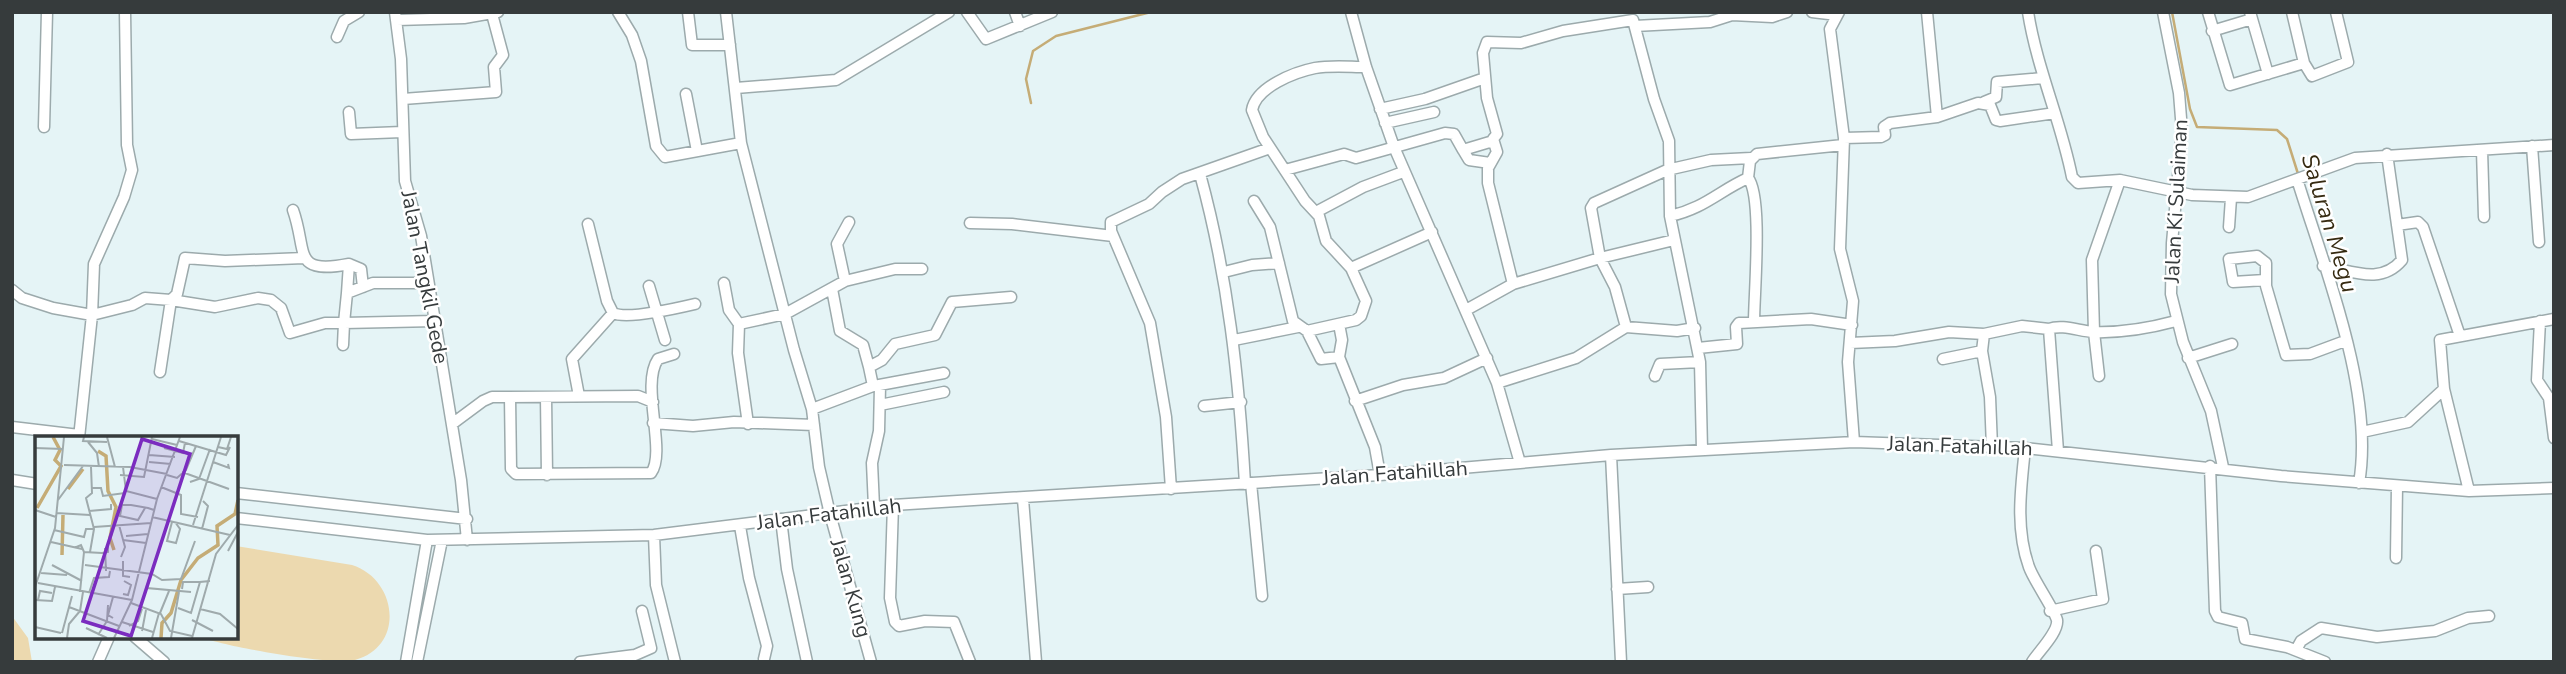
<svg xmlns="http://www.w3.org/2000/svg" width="2566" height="674" viewBox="0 0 2566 674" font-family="'Nunito Sans',sans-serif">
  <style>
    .green { fill: #ecd9af }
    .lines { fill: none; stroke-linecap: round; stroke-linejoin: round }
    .stream { stroke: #c5ac76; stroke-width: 2.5 }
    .minor-casing { stroke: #9caaac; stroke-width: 13 }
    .minor { stroke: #fff; stroke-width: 10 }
    .labels { text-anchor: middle; stroke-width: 5; stroke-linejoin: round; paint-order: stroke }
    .street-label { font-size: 21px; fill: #363b3c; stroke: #fff }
    .water-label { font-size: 23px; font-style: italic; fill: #352a11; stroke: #fff }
    .inset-river { fill: none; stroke: #c5ac76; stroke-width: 3.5 }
    .inset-road { fill: none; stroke: #9faaac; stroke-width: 2 }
    .view { fill: #7b2cbf; fill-opacity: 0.15; stroke: #7b2cbf; stroke-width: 3.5 }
    .inset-edge { fill: none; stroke: #363b3c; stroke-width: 3.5 }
  </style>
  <rect width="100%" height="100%" fill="#e5f4f6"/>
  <path class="green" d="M236,546L352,565C397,579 406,646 355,660C335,666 221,646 201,637H236Z
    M12,616L28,638L32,662H12Z"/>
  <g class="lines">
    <path class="stream" d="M2172,12L2190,109L2197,127L2277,130L2287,139L2299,177
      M1031,103L1026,79L1033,51L1056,36L1151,12"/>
    <g class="minor-casing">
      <path id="minor" d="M395,12L401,59L405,181L421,236L461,480L467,540
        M618,12L632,35L641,61L656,146L665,157L741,143
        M688,12L692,45H730
        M726,12L741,143L794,350L812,409L819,467L830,514L871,662
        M967,12L986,39L1052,12
        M1015,12L1020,26
        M1351,12L1366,67L1394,147L1497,383L1520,463
        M1812,12L1837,15
        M1839,12L1830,29L1844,138L1840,249L1853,301L1848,362L1854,442
        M1927,12L1937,117
        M2028,12C2037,69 2061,121 2072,177L2078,183L2120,180L2192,195L2248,197L2355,158L2554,145
        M2163,12L2179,93L2182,131L2172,243L2171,294L2183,342L2211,411L2223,467
        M2208,12L2230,85L2304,63L2292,12
        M2250,12L2268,74
        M397,20L464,18L498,12
        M1635,26L1710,22L1732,15L1772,17L1787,12
        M2212,31L2252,19
        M337,37L344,21L359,12
        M2304,63L2312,76L2348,62L2336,12
        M736,88L836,80L949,12
        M686,94L697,151
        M403,99L496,92L494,67L503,55L492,14
        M1984,102L1996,97L1997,82L2043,78
        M1380,109L1425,99L1485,78
        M349,112L351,134L402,132
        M1385,123L1434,112
        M44,127L47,12
        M1844,138L1881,137L1885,135L1884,127L1890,123L1937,117L1978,103L1990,105L1996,120L2000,121L2055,113
        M2532,146L2539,242
        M1463,150L1469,160L1490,163
        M2482,150L2484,217
        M1285,170L1344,154L1356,158L1445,133L1454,134L1463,150L1493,141
        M1200,174C1228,276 1239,378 1245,484
        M1748,178C1763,196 1754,294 1754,322
        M2297,179C2324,267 2375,392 2359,483
        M1254,201L1270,227L1293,321L1307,331L1321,359L1339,357L1375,447L1380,475
        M293,210C308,252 291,275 349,264L347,293
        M1316,212L1363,187L1403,172
        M1670,216C1705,208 1719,191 1748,178L1750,161L1757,154L1843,145
        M970,223L1012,224L1113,236
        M2397,225L2418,222L2423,227L2460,336
        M2229,227L2231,198
        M1674,240L1600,258L1591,208L1594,203L1667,170L1711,160L1751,158
        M349,264L361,269L363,287
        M2323,266C2351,270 2380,286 2402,260L2387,154
        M1351,268L1326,241L1319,216L1305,201L1263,137L1252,110C1256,87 1295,72 1315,68C1331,65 1350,67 1366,67
        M1224,272L1252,265L1279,263
        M2265,280L2233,282L2229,259L2257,256L2266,263V286L2286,355L2310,354L2345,341
        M845,281L837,244L849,222
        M724,283L729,310L739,324
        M649,286L665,340
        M832,289L840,331L863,345L869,367
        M12,290L22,298L53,308L92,315L132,305L145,298L171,300L177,294L185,258L225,261L304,258
        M1466,310L1513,284
        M613,313C627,320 678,308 695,304
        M2540,321L2537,380L2549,398L2554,438
        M1695,328L1677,331L1626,327L1615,287L1600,258L1513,284L1488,183V168L1497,152L1493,139L1497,134L1487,98L1483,53L1487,42L1521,43L1563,31L1633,20L1654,99L1669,141L1670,216L1700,362L1702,450
        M1307,331L1356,320L1361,316L1366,301L1351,268L1432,232
        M1984,334L2022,326L2049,329
        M1234,340L1298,327
        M1850,343L1895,341L1949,332L1984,334L1982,351L1990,397L1992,447
        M343,345L344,323L435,321
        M1698,348L1737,344L1736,327L1739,323L1811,319L1852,325
        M1339,357L1342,340L1339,324
        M2188,358L2232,344
        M1943,359L1982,351
        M160,372L171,300L215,307L258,298L271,300L281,308L290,333L325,323H344L347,293L373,283H428
        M1655,376L1660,364L1700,362
        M2099,376L2094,332L2092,260L2120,180
        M1497,383L1576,358L1626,327
        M874,386L944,373
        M579,396L572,359L613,313L607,301L588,224
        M510,397L511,469L516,474L651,473C667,452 640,385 658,359L674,354
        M546,397L547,475
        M1355,401L1403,385L1444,378L1487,358
        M880,405L944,392
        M1204,406L1241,402
        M812,409L873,386L869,367L882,360L895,344L935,335L952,302L1011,297
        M653,423L693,426L734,422L814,425
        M452,424L483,401L492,397L638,396L653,402
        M748,424L738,353L739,324L785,314L845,281L895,269H922
        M12,427L79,435
        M2362,432L2408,422L2444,389
        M79,438L92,315L94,264L124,197L132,170L127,145L125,12
        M2025,448C2021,488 2015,528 2029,567C2034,581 2054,609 2057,620C2059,632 2038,652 2032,662
        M2058,451L2049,329C2062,324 2079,331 2093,332C2120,333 2150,328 2176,321
        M1611,455L1621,662
        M2210,466L2215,611L2218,617L2242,623L2245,639L2287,647L2325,662
        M12,480L37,484
        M1251,483L1262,596
        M1171,489L1166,417L1150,323L1111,231V222L1149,204L1162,192L1182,179L1270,148
        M2469,491L2444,389L2440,340L2554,319
        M236,493L467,519
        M1023,499L1036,662
        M893,505L890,598L895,622L899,626L925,621L954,622L970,662
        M874,507L872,463L879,431L880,386
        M236,518L427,540L654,535L893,505L1380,475L1611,455L1854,442L2025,448L2281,476L2469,491L2554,488
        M781,519L787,569L807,662
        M740,526L749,578L767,646L764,659
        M654,535L656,585L675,662
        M2396,558L2397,486
        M1617,589L1648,587
        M2050,611L2103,599L2096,551
        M135,637L164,662
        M2296,650L2301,641L2321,628L2377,637L2435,631L2468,618L2489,616
        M98,662L109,637
        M406,662L427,540
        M417,662L442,540
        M580,662L635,655L651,648L642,611"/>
    </g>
    <use href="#minor" class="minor"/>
  </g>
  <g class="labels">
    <g class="street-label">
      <text transform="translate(2176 201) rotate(-87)" y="7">Jalan Ki Sulaiman</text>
      <text transform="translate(425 277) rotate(79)" y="7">Jalan Tangkil Gede</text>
      <text transform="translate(1960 446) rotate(2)" y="7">Jalan Fatahillah</text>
      <text transform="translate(1395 473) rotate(-4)" y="7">Jalan Fatahillah</text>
      <text transform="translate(829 514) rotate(-7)" y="7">Jalan Fatahillah</text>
      <text transform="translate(851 588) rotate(74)" y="7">Jalan Kung</text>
    </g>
    <g class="water-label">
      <text transform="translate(2330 223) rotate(73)" y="8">Saluran Megu</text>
    </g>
  </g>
  <g transform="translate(35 436)">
    <rect width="203" height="203" fill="#e5f4f6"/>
    <path class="inset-river" d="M63,15L71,20L73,55L81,71L75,102L79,114M33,53L48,33M2,72L26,30L20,24L25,14L18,1M27,119L28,79M126,202L127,187L136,177L146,144L163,122L183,109L182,90L200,78L203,64"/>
    <path class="inset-road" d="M49,1L48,5L72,6M72,1L80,31M117,3L142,9M144,5L191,19L195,11M53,6L62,17L64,31M183,11L192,13L196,1M0,12L28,13M129,12L148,17L150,7M114,19L140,21M114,26L136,28M178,26L194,32L193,28M29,29L95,31L132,38M88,31L91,55L122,63M147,36L194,53M85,39L109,41L117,1M132,39L142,42L151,34L161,10M155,46L164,43L175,13M126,51L146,59V78L163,81M57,52H66L68,60L90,57M23,64L48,30M110,72L103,84L85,80L87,69H96L113,72L119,74M0,74L21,81M54,75L76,73V68M21,77L55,79M117,81L195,99M137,86L132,105L141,107L145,93L140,86M84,89L90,111L86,121M158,89L186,1M59,91L116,87M167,93L173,70L168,65M19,94L49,101L51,93H59M91,100L113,98M88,104L111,107M16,106L47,113M39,112L46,109L49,116L67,117L73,116V110M70,112L71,135M193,115L203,96M55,116L59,93L51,62L57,57L56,31M88,125V140L95,141M17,129L47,145M50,129L117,138L127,144L146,143L160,105M6,137L32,139M114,143L112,152L156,156M3,147L97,164M0,151L20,92L29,1M147,153L148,146H165M45,156L49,116M54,157L59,142L74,141L75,135M88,158L93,159L96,149L89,145M78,161L73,179L78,182M0,164L17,165L20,151M3,164L5,155L17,157M96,167L126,178L135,195L157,200M34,171L84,190M143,172L156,177L165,146L175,145M165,173L185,178L203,193M125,177L134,155M157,184L178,195M87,186L118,196M94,190L103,185L107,173M0,191L26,197M51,192L72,202M107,195L111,174M27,197L37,160M63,199L72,185L73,169M32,202L34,188L45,175L48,156M79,202L97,164L122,63L145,1M117,202L124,177M136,202L144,156M157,202L181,118L203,89"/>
    <path class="view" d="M107,3L155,18L96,200L48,185Z"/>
    <rect width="203" height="203" class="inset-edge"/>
  </g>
  <rect width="2566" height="674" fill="none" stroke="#363b3c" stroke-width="28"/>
</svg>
